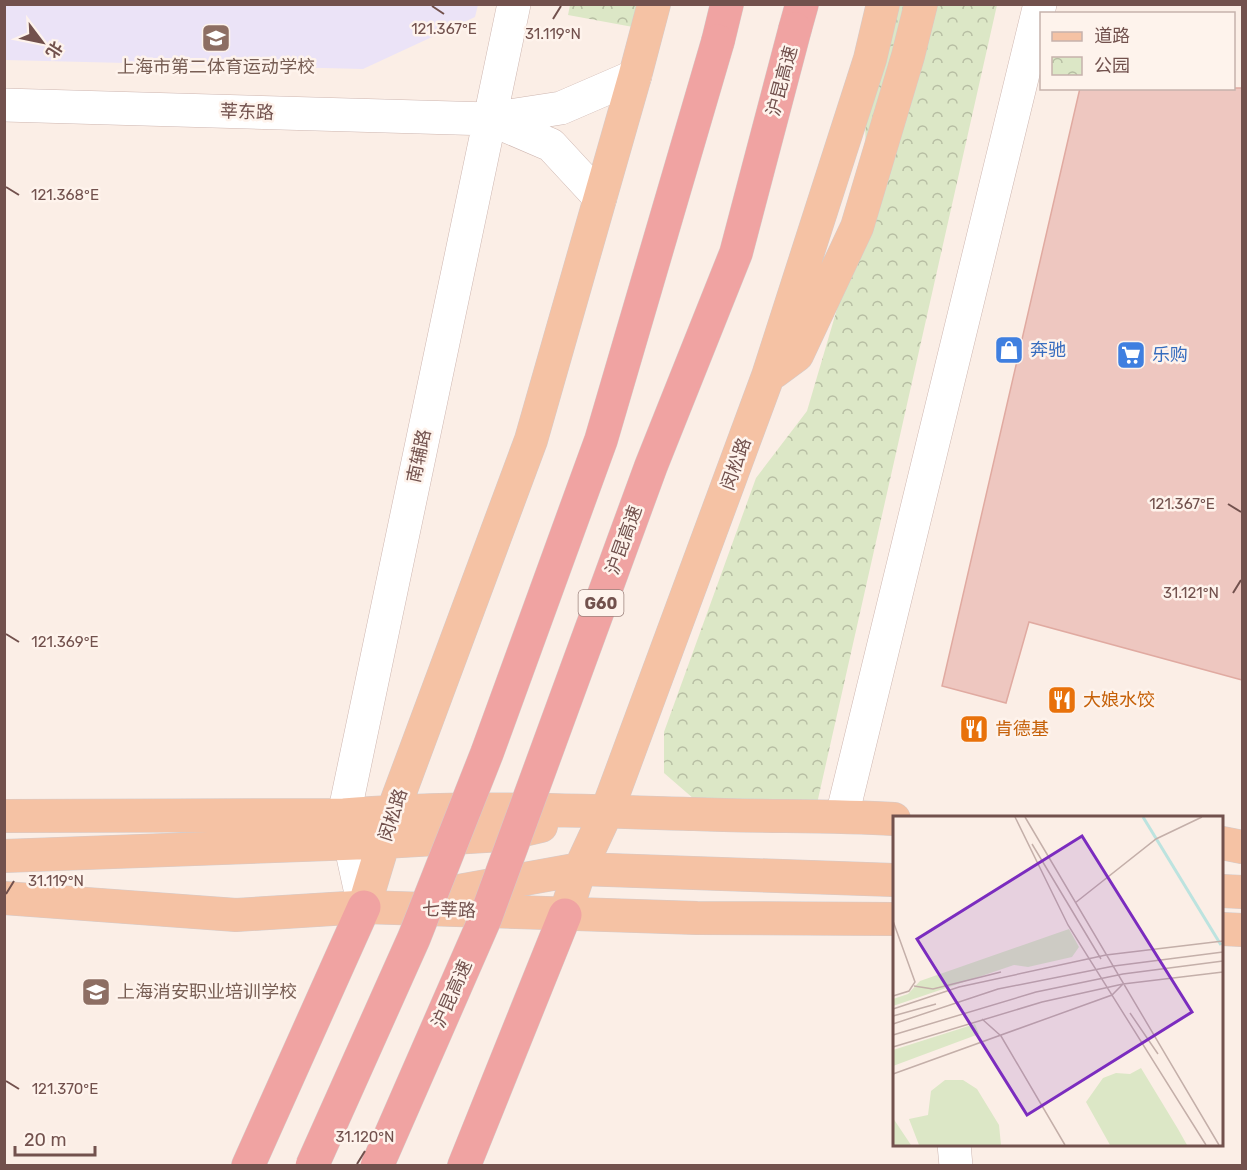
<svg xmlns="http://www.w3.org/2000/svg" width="1247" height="1170" viewBox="0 0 1247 1170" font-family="Rubik,'Noto Sans SC',sans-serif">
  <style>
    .education { fill: #ebe3f7 }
    .park { fill: url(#park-crowns) }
    .building { fill: #eec7c0; stroke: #e0aaa1; stroke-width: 1.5 }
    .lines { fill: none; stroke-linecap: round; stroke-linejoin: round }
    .minor-casing { stroke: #ceb6b0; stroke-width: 34 }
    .major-casing { stroke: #d5cbca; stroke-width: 34 }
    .highway-casing { stroke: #d5cbca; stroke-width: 34 }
    .minor { stroke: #fff; stroke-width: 33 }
    .major { stroke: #f5c2a4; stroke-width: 33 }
    .highway { stroke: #f0a3a2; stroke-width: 33 }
    .highway-bridge-casing { stroke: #d5cbca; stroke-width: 34; stroke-linecap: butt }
    .highway-bridge { stroke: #f0a3a2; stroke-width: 33 }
    .ticks { fill: none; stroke: #72514d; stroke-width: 2 }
    .labels { text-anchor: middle; stroke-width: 5; stroke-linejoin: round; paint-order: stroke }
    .shield { fill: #fef3ec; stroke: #9c827d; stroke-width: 1.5 }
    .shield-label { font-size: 16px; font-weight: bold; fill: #72514d }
    .education-label { font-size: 18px; fill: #785e54; stroke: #fef3ec }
    .street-label { font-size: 18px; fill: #72514d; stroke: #fef3ec }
    .shop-label { font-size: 18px; fill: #366cbe; stroke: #fef3ec; text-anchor: start }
    .food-label { font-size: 18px; fill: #c56008; stroke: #fef3ec; text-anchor: start }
    .inset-river { fill: none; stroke: #bce3df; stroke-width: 3 }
    .inset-road { fill: none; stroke: #c4afa9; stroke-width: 1.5 }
    .view { fill: #7b2cbf; fill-opacity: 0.15; stroke: #7b2cbf; stroke-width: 3 }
    .inset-edge { fill: none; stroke: #72514d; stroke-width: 3 }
    .ticks-label { font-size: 15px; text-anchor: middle; fill: #72514d; stroke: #fef3ec; stroke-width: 5; stroke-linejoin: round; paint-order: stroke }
  </style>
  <defs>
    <pattern id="park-crowns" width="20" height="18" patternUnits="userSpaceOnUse" patternTransform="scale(1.5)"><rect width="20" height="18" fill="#dce7c6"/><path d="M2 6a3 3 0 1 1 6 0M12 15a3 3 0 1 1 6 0" fill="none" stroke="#b7bea3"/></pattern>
  </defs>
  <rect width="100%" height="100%" fill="#fbeee6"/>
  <path class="education" d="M5,4H478V5L475,17L363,69L5,60Z"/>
  <path class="park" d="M570,5H638L633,27L568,15Z
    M894,5H997L816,808L694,799L664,773V732L756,478L807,411L867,207L865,117Z"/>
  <path class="building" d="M1080,88H1242V680L1029,622L1006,703L942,686Z"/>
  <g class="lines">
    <g class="minor-casing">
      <path id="minor" d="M4,105L490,119L561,108L635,76
        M490,119L551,145L600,198
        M842,816L1040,4
        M364,907L344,815L514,4
        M954,1144L956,1166"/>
    </g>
    <g class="major-casing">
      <path id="major" d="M774,372L797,355L857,227L908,56L921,4
        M4,816L344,815C460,805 578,811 694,814C761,817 828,815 894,819
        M1222,843L1242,847
        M4,856L384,842L502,835L541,826
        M1222,891L1242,892
        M431,896L580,869L894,880
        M4,898L236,915L364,907L697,918L894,919
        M364,907L393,811L531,440L635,76L654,4
        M565,915L580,869L607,811L768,376L870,59L883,4
        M1222,929L1242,930"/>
    </g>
    <g class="highway-casing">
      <path id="highway" d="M795,29L802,4
        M718,41L727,4
        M248,1166L364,907
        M464,1166L565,915"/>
    </g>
    <use href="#minor" class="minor"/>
    <use href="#major" class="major"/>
    <use href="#highway" class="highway"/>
    <g class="highway-bridge-casing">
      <path id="highway-bridge" d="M312,1166L414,938L487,753L601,440L718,41
        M377,1166L485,919L651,466L736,253L795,29"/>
    </g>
    <use href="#highway-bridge" class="highway-bridge"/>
  </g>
  <path class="ticks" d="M432,6L444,14M553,19L561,6M6,187L19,195M1228,504L1241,512M1233,593L1241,580M6,634L19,642M6,894L14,881M6,1081L19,1089M357,1164L365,1151"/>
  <defs>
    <g id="school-square" transform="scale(1.5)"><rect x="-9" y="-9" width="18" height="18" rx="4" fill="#8d6e63" stroke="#fef3ec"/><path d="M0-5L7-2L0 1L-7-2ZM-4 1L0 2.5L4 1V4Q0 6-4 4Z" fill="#fff"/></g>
    <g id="shop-square" transform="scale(1.5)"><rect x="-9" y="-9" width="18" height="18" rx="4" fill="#3f7fe0" stroke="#fef3ec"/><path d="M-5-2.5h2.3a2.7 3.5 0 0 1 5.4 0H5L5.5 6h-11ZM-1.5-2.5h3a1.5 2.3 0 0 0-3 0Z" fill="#fff"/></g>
    <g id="supermarket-square" transform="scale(1.5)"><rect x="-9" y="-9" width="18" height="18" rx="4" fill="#3f7fe0" stroke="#fef3ec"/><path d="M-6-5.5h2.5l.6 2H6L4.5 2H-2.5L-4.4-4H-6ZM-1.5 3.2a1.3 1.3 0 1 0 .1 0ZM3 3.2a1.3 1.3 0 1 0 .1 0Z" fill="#fff"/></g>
    <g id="restaurant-square" transform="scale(1.5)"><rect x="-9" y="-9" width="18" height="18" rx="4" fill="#e8710a" stroke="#fef3ec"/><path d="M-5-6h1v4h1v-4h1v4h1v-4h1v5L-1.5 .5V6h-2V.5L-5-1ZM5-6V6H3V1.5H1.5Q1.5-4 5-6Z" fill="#fff"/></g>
  </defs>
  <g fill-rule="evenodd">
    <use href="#school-square" x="216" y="38"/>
    <use href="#shop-square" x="1009" y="350"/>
    <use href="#supermarket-square" x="1131" y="355"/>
    <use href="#restaurant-square" x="1062" y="700"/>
    <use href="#restaurant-square" x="974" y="729"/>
    <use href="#school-square" x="96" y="992"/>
  </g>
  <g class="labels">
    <rect class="shield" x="578.5" y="590" width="45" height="26" rx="4.5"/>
    <g class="shield-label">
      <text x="601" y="609">G60</text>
    </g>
    <g class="education-label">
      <text x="216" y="73">上海市第二体育运动学校</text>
      <text x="117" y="998" text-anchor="start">上海消安职业培训学校</text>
    </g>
    <g class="street-label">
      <text transform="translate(782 81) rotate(-75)" y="6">沪昆高速</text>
      <text transform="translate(247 112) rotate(2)" y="6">莘东路</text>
      <text transform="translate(419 456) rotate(-78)" y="6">南辅路</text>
      <text transform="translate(736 464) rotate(-70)" y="6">闵松路</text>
      <text transform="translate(624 540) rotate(-70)" y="6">沪昆高速</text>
      <text transform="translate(393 815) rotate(-72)" y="6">闵松路</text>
      <text transform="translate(449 910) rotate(2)" y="6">七莘路</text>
      <text transform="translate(452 994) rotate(-66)" y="6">沪昆高速</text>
    </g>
    <g class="shop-label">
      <text x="1030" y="356">奔驰</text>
      <text x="1152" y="361">乐购</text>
    </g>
    <g class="food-label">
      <text x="1083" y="706">大娘水饺</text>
      <text x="995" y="735">肯德基</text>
    </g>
  </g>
  <g transform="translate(893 816)">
    <rect width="330" height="330" fill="#fbeee6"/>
    <path d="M176,113L186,131L179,141L135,151L121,149L0,190V183L15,178L27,165ZM82,208L86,218L0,250V234Z" fill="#dce7c6"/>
    <path d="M248,252L285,313L294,329H217L193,286L210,262L223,257L237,258ZM52,264H70L84,273L106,309L108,329H26L16,303L35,299L38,275ZM0,302L18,329H0Z" fill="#dce7c6"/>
    <path class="inset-river" d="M250,1L328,129"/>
    <path class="inset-road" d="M122,1L175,109L313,329M132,1L326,329M139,28L208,143M182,87L263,23L309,1M0,105L22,166L16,175L0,180M213,139L330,125M230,168L330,156M21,170L40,173L108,156M0,193L66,171L213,139M237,197L265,238M0,200L43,188M89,203L108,220L172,329M0,208L105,173L221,150L330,136M0,219L143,176L230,158L330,145M0,231L149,186L230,168M0,258L219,179L230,168"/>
    <path class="view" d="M189,20L299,196L134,299L24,123Z"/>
    <rect width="330" height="330" class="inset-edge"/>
  </g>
  <g class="ticks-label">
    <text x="444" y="34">121.367°E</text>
    <text x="553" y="39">31.119°N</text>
    <text x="65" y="200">121.368°E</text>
    <text x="1182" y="509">121.367°E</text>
    <text x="1191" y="598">31.121°N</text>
    <text x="65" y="647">121.369°E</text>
    <text x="56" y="886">31.119°N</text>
    <text x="65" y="1094">121.370°E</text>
    <text x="365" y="1142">31.120°N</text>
  </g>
  <rect width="1247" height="1170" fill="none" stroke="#72514d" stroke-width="12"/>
  <rect x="1040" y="12" width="195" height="78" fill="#fef3ec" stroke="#c6b2ac" stroke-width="1.5"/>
  <rect x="1052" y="32" width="30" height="9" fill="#f5c2a4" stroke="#c6b2ac" stroke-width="1.5"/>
  <text x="1094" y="42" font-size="18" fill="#72514d">道路</text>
  <rect x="1052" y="57" width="30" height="18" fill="url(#park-crowns)" stroke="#c6b2ac" stroke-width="1.5"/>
  <text x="1094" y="72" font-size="18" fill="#72514d">公园</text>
  <g transform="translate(42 42) rotate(122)" stroke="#fef3ec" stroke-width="4.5" paint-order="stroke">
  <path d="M0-4.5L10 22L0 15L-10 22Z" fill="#72514d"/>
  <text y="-9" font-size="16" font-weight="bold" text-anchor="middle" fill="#72514d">北</text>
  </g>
  <path d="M15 1146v9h80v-9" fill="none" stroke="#72514d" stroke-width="3"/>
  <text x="24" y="1146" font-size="18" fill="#72514d" stroke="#fef3ec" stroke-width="4.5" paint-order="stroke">20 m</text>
</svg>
